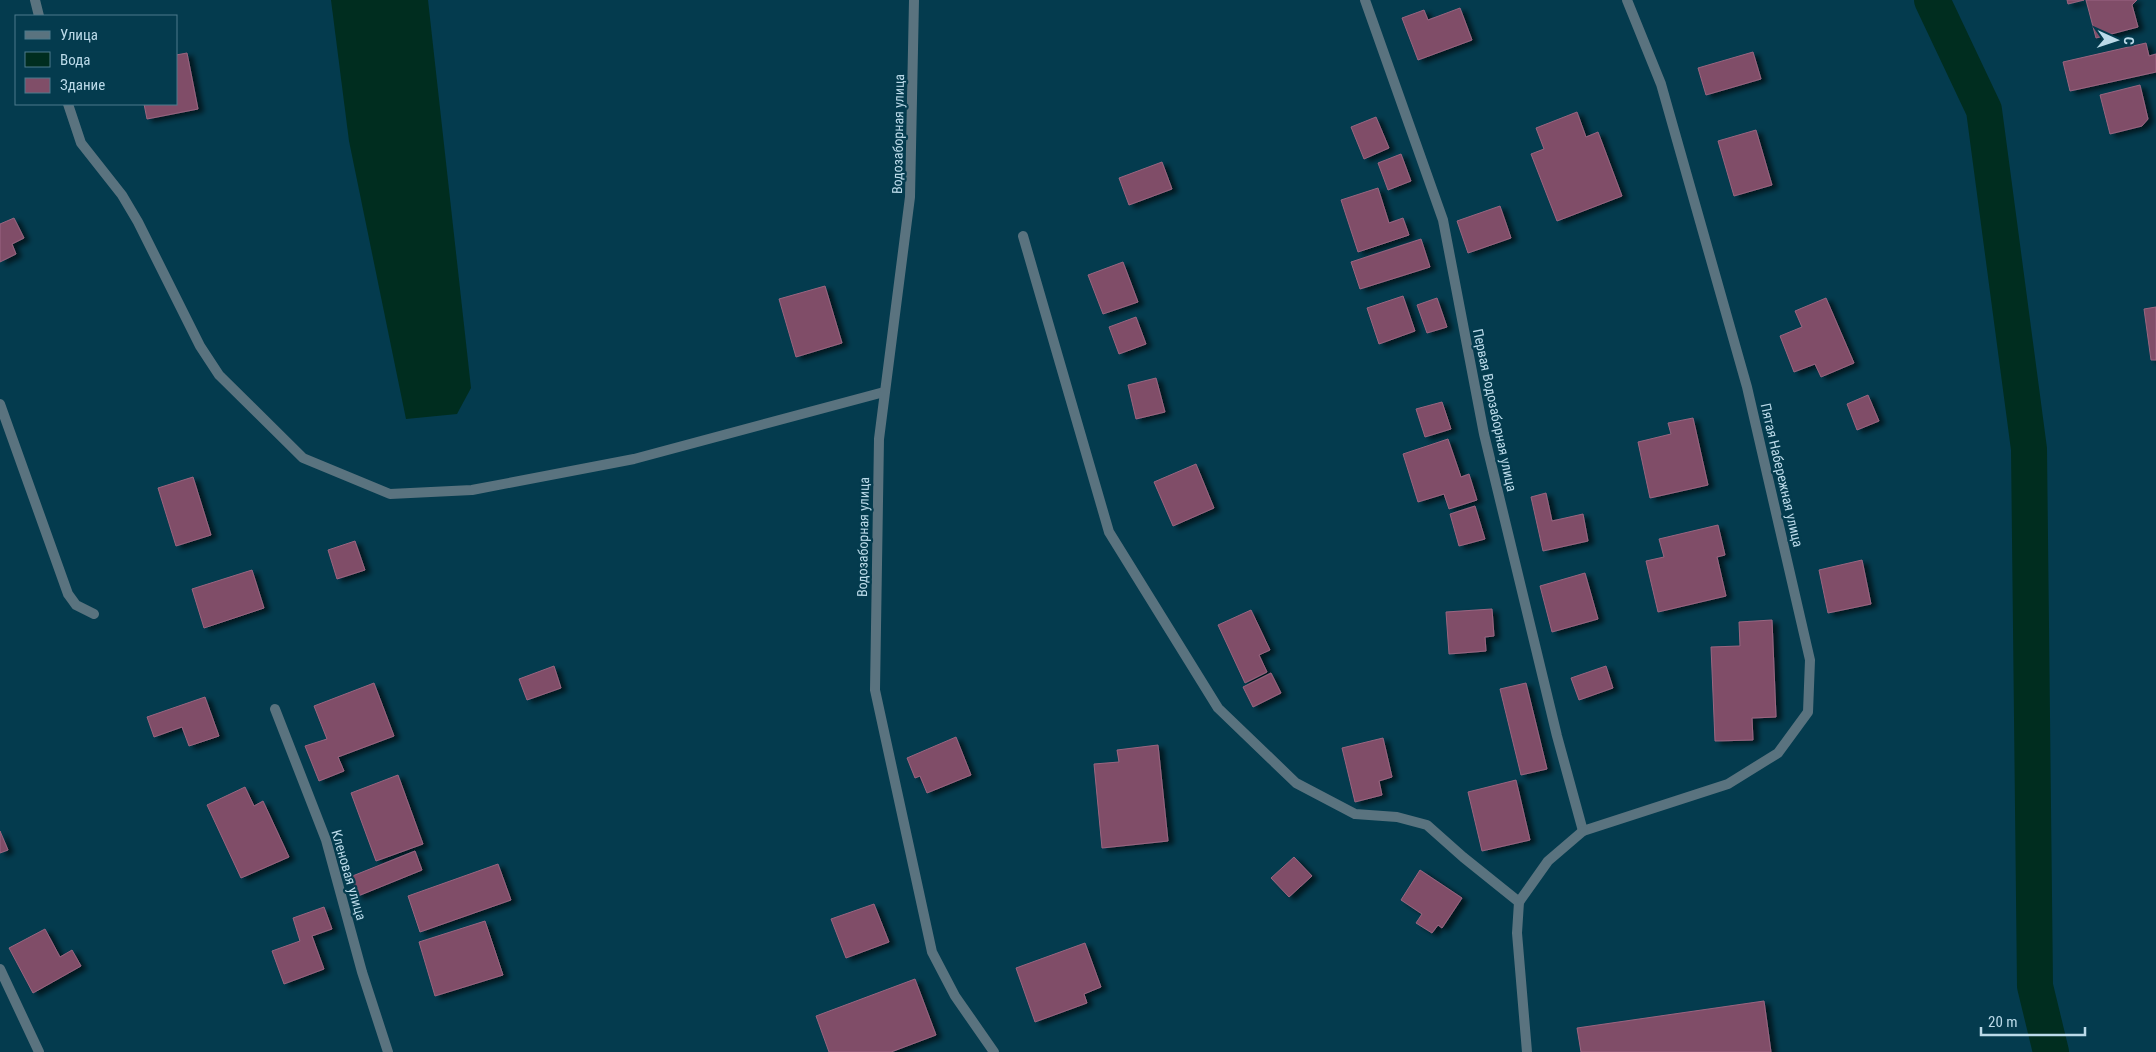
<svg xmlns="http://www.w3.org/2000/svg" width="2156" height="1052" viewBox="0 0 2156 1052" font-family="'Roboto Condensed',sans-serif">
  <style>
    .water { fill: #002d1f }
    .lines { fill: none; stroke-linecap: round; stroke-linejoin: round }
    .canal { stroke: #002d1f; stroke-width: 36 }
    .building { fill: #804e68; stroke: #9a6580; filter: url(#shadow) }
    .lane { stroke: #5a737f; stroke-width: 10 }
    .street { stroke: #5a737f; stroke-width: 10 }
    .labels { text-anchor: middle; stroke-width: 4.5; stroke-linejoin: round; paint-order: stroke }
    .street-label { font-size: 14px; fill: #bbdae9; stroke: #043b4e }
  </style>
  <defs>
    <filter id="shadow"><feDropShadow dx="5.5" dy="3" stdDeviation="2.5" flood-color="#0009"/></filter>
  </defs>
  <rect width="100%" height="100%" fill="#043b4e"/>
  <path class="water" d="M331,0H428L471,388L457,414L406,419L349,141Z"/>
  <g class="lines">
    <path class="canal" d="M1932,0L1984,110L2029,449L2035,986L2051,1052"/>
  </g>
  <path class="building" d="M2067,0H2084L2068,4Z
    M2086,0H2137L2132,5L2138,27L2096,38Z
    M1460,8L1472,40L1418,60L1402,18L1424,10L1428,20Z
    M2146,43L2149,56L2156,54V72L2070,91L2063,62Z
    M1753,52L1761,79L1706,95L1698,68Z
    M187,53L198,109L147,119L144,104H176V55Z
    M2140,85L2148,119L2142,126L2110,134L2100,95Z
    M1577,112L1586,137L1598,132L1622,196L1557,221L1531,154L1544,149L1536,128Z
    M1376,117L1389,148L1364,159L1351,127Z
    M1756,130L1772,185L1734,196L1718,141Z
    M1401,154L1411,181L1388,190L1378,163Z
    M1162,162L1172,189L1129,205L1119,178Z
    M1378,188L1389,223L1403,218L1409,235L1358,252L1341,200Z
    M1500,206L1511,238L1468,253L1457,221Z
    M14,218L24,238L12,244L16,254L0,262V224Z
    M1421,239L1430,267L1360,289L1351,262Z
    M1123,262L1138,302L1103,314L1088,275Z
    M825,286L842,343L796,357L779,299Z
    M1403,296L1415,331L1379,344L1367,308Z
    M1437,298L1447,327L1427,333L1417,305Z
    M1826,298L1854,363L1821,377L1815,364L1794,372L1780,336L1802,327L1795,311Z
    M2156,307V360H2151L2144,309Z
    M1136,317L1146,344L1119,354L1109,327Z
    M1156,378L1165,412L1136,419L1128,385Z
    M1868,395L1879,421L1857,430L1847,404Z
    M1442,402L1451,429L1425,437L1416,409Z
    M1693,418L1708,485L1650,498L1638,442L1671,434L1668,423Z
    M1448,439L1461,477L1469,474L1477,500L1449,509L1444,494L1418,502L1403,454Z
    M1196,464L1214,508L1173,526L1154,482Z
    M193,477L211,535L176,546L158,488Z
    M1546,493L1552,521L1583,514L1588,541L1543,551L1531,497Z
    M1475,506L1485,539L1459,546L1450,514Z
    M1718,525L1725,555L1717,557L1726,596L1658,612L1646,561L1664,557L1659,539Z
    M355,541L365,570L337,579L328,550Z
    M1862,560L1871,604L1828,613L1819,570Z
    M252,570L264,608L204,628L192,589Z
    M1585,573L1598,619L1552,632L1540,586Z
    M1492,609L1494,636L1485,637L1486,651L1449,654L1446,612Z
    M1251,610L1270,650L1259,655L1267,672L1245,683L1218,625Z
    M1772,620L1776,717L1752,718L1753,740L1715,741L1711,647L1740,646L1739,622Z
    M554,666L561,688L527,700L519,679Z
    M1606,666L1613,688L1579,700L1571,678Z
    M1271,673L1281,693L1253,707L1243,687Z
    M374,683L394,736L338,757L344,771L319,781L305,746L327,739L314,706Z
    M1526,683L1547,769L1521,775L1500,689Z
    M205,697L219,736L189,746L182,727L154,737L147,717Z
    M956,737L971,775L927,793L920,776L915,778L907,758Z
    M1383,738L1392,777L1379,781L1382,795L1355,802L1342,748Z
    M1158,745L1168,841L1102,848L1094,764L1119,762L1117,750Z
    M398,775L423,844L376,861L351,793Z
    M1516,780L1530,840L1482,851L1468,792Z
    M245,787L254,806L263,801L289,857L241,878L207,805Z
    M0,831L8,850L0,853Z
    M415,851L422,870L358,896L350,877Z
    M1294,857L1312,876L1289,897L1271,878Z
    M498,864L511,900L420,932L408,896Z
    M1420,870L1462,898L1442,928L1438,925L1432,933L1416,923L1422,914L1401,900Z
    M874,904L889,942L846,958L831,919Z
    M324,907L332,929L312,936L324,969L284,984L272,951L300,941L293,918Z
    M485,921L503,975L435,996L419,942Z
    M45,929L60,957L72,950L81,966L33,993L9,948Z
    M1085,943L1101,987L1084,994L1087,1003L1035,1022L1016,968Z
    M915,979L936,1035L891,1052H829L816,1016Z
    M1764,1001L1771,1052H1581L1577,1028Z"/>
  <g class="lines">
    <path class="lane" d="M35,0L39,16
      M1365,0L1443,220L1484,434L1557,736L1583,831L1728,784L1778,753L1808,712L1810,660L1747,387L1661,84L1627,0
      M68,104L81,143L122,195L138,222L200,346L219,375L303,458L390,494L472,490L634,459L884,392
      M1023,236L1109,532L1218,708L1296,783L1355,814L1397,817L1427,825L1463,857L1519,902
      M0,404L68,594L76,605L94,614
      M0,969L39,1052"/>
    <path class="street" d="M914,0L910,197L879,439L875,690L932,952L955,996L994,1052
      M275,709L326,840L362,972L388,1052
      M1527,1052L1517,933L1519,902L1548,861L1583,831"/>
  </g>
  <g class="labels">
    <g class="street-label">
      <text transform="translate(898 134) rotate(-89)" y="5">Водозаборная улица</text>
      <text transform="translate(1495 410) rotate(78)" y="5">Первая Водозаборная улица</text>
      <text transform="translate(1782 475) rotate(77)" y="5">Пятая Набережная улица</text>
      <text transform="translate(863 537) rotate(-89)" y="5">Водозаборная улица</text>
      <text transform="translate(349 875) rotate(74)" y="5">Кленовая улица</text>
    </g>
  </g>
  <rect x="15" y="15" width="162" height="90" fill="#043b4e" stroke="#4d7b8c"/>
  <rect x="25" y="31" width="25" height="8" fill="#5a737f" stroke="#4d7b8c"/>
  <text x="60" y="40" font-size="15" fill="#bbdae9">Улица</text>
  <rect x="25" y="52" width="25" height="15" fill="#002d1f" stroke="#4d7b8c"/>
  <text x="60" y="65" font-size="15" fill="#bbdae9">Вода</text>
  <rect x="25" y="78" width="25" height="15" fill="#804e68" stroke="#4d7b8c"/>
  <text x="60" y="90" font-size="15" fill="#bbdae9">Здание</text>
  <g transform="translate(2116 40) rotate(93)" stroke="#043b4e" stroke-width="4" paint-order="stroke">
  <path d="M0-4L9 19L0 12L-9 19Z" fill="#bbdae9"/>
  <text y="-8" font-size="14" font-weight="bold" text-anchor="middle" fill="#bbdae9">С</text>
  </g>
  <path d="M1981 1027v8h104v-8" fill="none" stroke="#bbdae9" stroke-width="2.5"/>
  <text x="1988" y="1027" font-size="15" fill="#bbdae9" stroke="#043b4e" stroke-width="4" paint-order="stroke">20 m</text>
</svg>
